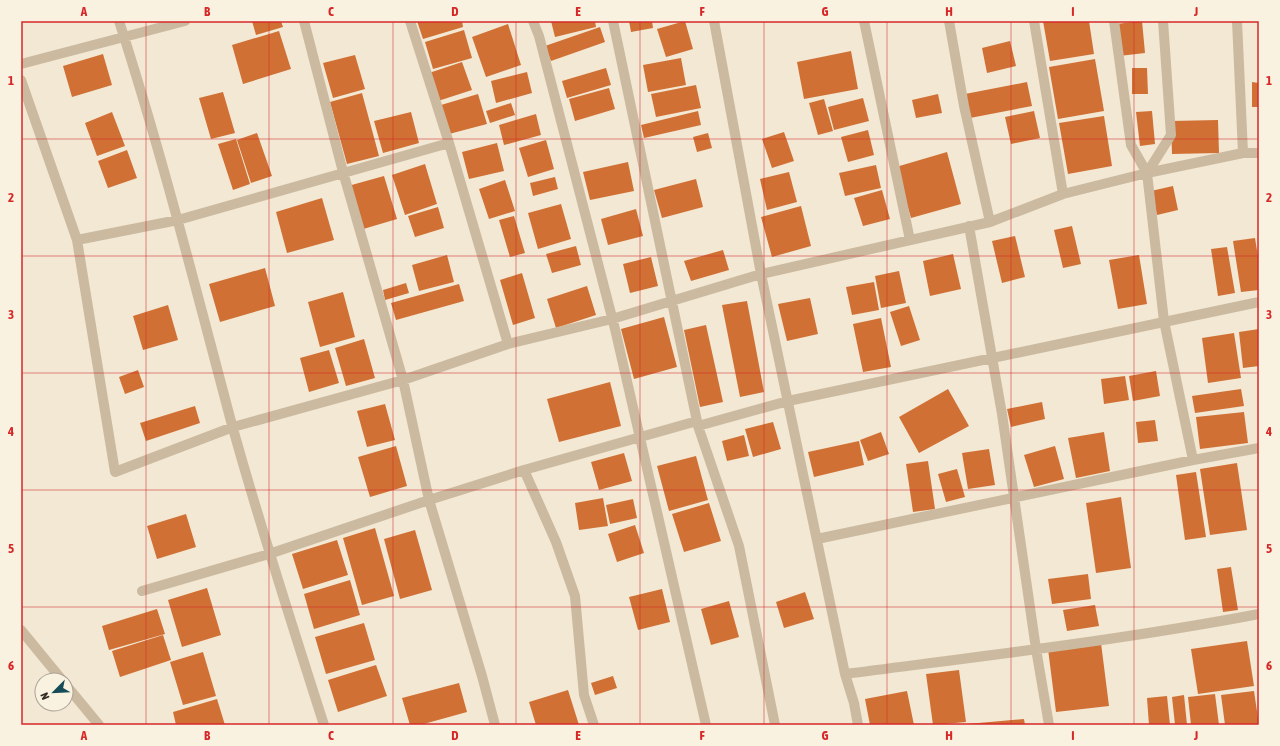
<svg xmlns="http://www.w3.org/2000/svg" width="1280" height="746" viewBox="0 0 1280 746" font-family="'Asap Condensed',sans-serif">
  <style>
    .building { fill: #d17034 }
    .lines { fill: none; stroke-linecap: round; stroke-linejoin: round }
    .street { stroke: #cbbaa0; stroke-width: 10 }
    .grid { fill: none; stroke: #d62828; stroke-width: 1; stroke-opacity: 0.55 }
    .neatline { fill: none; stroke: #d62828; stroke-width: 1.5 }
    .grid-label { font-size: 13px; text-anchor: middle; font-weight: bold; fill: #d62828 }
  </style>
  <rect width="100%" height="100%" fill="#f2e8d4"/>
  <path class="building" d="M252,21H281L283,27L256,35Z
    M417,21H462L463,27L423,39Z
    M551,21H595L596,27L555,37Z
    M629,21H652L653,28L631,32Z
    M685,21L693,49L666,57L657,29Z
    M1043,21H1089L1094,54L1050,61Z
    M1142,21L1145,53L1119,56L1116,24Z
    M508,24L521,65L486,77L472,37Z
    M600,27L605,42L551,61L545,46Z
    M464,30L472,58L433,69L425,42Z
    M279,31L291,69L243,84L232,45Z
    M1010,41L1016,66L987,73L982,48Z
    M851,51L858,89L804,99L797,62Z
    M103,54L112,85L72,97L63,66Z
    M355,55L365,89L333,98L323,63Z
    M681,58L686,85L648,92L643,65Z
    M1095,59L1104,111L1058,119L1049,67Z
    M462,62L472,90L438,101L429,73Z
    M606,68L611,85L567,98L562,81Z
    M1132,68H1147L1148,94H1132Z
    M527,72L532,93L496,103L491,81Z
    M1027,82L1032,106L970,118L965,94Z
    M1252,82L1259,83V107H1252Z
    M696,85L701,108L656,117L651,94Z
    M609,88L615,109L575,121L569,99Z
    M223,92L235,133L211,139L199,98Z
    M362,93L379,156L347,164L330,102Z
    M478,94L487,124L449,134L441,105Z
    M938,94L942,113L916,118L912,100Z
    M863,98L869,121L834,130L828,107Z
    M824,99L833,131L818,135L809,103Z
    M511,103L515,115L490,123L486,111Z
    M698,111L701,125L644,138L641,125Z
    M1034,111L1040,138L1011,144L1005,117Z
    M1152,111L1155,144L1140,146L1136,112Z
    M112,112L125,146L97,156L85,123Z
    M411,112L419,143L383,153L374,121Z
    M536,114L541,135L504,145L499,125Z
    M1104,116L1112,166L1068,174L1059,123Z
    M1218,120L1219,153L1172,154L1171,121Z
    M868,130L874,155L848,162L841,137Z
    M784,132L794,161L772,168L762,139Z
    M257,133L272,176L251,183L237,140Z
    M708,133L712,148L697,152L693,137Z
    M236,139L250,184L233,190L218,144Z
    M546,140L554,169L528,177L519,148Z
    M497,143L504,171L469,179L462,152Z
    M127,150L137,178L108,188L98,161Z
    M947,152L961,204L911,218L896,167Z
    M628,162L634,191L590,200L583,172Z
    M425,164L437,204L405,215L392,175Z
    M876,165L881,188L845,196L839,173Z
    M789,172L797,202L767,210L760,179Z
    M384,176L397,219L360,230L348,186Z
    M555,177L558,189L533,196L530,183Z
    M696,179L703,207L662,218L654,190Z
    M505,180L515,211L489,219L479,189Z
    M1173,186L1178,210L1157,215L1151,191Z
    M882,190L890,219L863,226L854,198Z
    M322,198L334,240L287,253L276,212Z
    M561,204L571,239L538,249L528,213Z
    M801,206L811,246L772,257L761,217Z
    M438,207L444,228L415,237L408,216Z
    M636,209L643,236L608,245L601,219Z
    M514,216L525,253L510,257L499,220Z
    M1072,226L1081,264L1063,268L1054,230Z
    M1015,236L1025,277L1002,283L992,241Z
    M1255,238L1259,263V290L1241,292L1233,241Z
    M576,246L581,265L552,273L546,254Z
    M1227,247L1235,293L1218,296L1211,249Z
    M723,250L729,270L691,281L684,261Z
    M953,254L961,289L930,296L923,261Z
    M447,255L454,282L419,291L412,265Z
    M1139,255L1147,304L1118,309L1109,260Z
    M651,257L658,286L630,293L623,264Z
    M265,268L275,306L220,322L209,284Z
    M899,271L906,303L881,308L875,276Z
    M522,273L535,318L513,325L500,280Z
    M874,282L879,310L852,315L846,287Z
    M406,283L409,293L385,300L383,290Z
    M459,284L464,301L396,320L391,303Z
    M587,286L596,315L556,328L547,299Z
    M343,292L355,337L320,347L308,302Z
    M810,298L818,334L787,341L778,304Z
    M747,301L764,392L740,397L722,305Z
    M168,305L178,340L143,350L133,316Z
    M909,306L920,340L901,346L890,312Z
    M664,317L677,367L634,379L621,329Z
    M881,318L891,367L863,372L853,324Z
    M706,325L723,402L700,407L684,330Z
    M1259,329V366L1243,368L1239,332Z
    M1234,333L1241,378L1208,383L1202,338Z
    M364,339L375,378L346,386L335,348Z
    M329,350L339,383L309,392L300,358Z
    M138,370L144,387L125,394L119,377Z
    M1156,371L1160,396L1133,401L1129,376Z
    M1125,376L1129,400L1104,404L1101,379Z
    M610,382L621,426L559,442L547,399Z
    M948,389L969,426L919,453L899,417Z
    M1241,389L1244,406L1195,413L1192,396Z
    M1042,402L1045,419L1011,427L1007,409Z
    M385,404L395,440L367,447L357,411Z
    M195,406L200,423L146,441L140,423Z
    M1244,412L1248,443L1200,449L1196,417Z
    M1155,420L1158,441L1138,443L1136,422Z
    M773,422L781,449L753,457L745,429Z
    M881,432L889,454L868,461L860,440Z
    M1104,432L1110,471L1076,478L1068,438Z
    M744,435L749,456L727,461L722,441Z
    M859,441L864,465L814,477L808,452Z
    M396,446L407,486L370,497L358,457Z
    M1055,446L1064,479L1034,487L1024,455Z
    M989,449L995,485L968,489L962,453Z
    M624,453L632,481L599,490L591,462Z
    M696,456L708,500L669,511L657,466Z
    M928,461L935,509L913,512L906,464Z
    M1237,463L1247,530L1210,535L1200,469Z
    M957,469L965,497L946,502L938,474Z
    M1196,472L1206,537L1185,540L1176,475Z
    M1121,497L1131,568L1096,573L1086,503Z
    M603,498L608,526L579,530L575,503Z
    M633,499L637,518L610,524L606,505Z
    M709,503L721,541L684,552L672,514Z
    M186,514L196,547L157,559L147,526Z
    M635,525L644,553L617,562L608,534Z
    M375,528L394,596L362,605L343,538Z
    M415,530L432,590L400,599L384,539Z
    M337,540L348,575L303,589L292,554Z
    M1231,567L1238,610L1223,612L1217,569Z
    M1088,574L1091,599L1052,604L1048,579Z
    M350,580L360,615L314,629L304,594Z
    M207,588L221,635L182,647L168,600Z
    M662,589L670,622L638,630L629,597Z
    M805,592L814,619L784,628L776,602Z
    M729,601L739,637L711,645L701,609Z
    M1095,605L1099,626L1067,631L1063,610Z
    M157,609L165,634L109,650L102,626Z
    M364,623L375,660L326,674L315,637Z
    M163,635L171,660L120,677L112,651Z
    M1247,641L1254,686L1198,694L1191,649Z
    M1101,643L1109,706L1056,712L1048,649Z
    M203,652L216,696L183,705L170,662Z
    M376,665L387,696L338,712L328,680Z
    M959,670L966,722L933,725L926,674Z
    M613,676L617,688L595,695L591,683Z
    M459,683L467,712L420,725H410L402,698Z
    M568,690L579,725H536L529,702Z
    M907,691L914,725H870L865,699Z
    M1254,691L1259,725H1225L1221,695Z
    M1215,694L1219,725H1191L1188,697Z
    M1184,695L1187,725H1175L1172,697Z
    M1167,696L1170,725H1149L1147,698Z
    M217,699L225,725H176L173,712Z
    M1024,719L1025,725H967V724Z"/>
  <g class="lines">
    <path class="street" d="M119,21C162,154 196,290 232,425C260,526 292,625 324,725
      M410,21L449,143L508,344
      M533,21L539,36L615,329L706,725
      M613,21L698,426L739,546L775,725
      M714,21L761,274L990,222L964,106L949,21
      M864,21L910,240
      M1034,21L1063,194
      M1114,21L1131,145L1147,173L1164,321L1193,460
      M1237,21L1243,153
      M21,64L185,21
      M21,80L77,240L115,472L233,427L403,380L508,344L612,319L761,274L845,674L854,703L858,725
      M1147,173L1171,135L1163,21
      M990,222L1063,194L1147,173L1243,153H1259
      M969,226L1002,414L1036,649L1049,725
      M77,240L178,220L449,143
      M698,426L788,401L1259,302
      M817,539L1193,460L1259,448
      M142,591L269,554L429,500L403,380L343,172L304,21
      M21,630L62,680
      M845,674C983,656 1122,640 1259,614
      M66,685L99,725
      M495,725L482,676L429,500L524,470
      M594,725L584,695L575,596L556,542L524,470L697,421"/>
  </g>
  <path class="grid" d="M146,21V725M269,21V725M393,21V725M516,21V725M640,21V725M764,21V725M887,21V725M1011,21V725M1134,21V725M21,139H1259M21,256H1259M21,373H1259M21,490H1259M21,607H1259"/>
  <rect width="1280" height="746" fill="none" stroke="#faf2e1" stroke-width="44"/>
  <g transform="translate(54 692) rotate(246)"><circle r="19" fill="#faf2e1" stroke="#aba295"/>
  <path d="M0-3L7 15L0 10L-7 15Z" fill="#164b58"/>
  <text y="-6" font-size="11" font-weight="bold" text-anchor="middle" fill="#342b24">N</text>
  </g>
  <rect x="22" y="22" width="1236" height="702" class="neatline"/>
  <g class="grid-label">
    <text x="84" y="16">A</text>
    <text x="207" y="16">B</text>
    <text x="331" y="16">C</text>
    <text x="455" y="16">D</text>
    <text x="578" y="16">E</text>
    <text x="702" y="16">F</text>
    <text x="825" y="16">G</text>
    <text x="949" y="16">H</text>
    <text x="1073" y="16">I</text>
    <text x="1196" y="16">J</text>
    <text x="11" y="85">1</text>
    <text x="1269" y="85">1</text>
    <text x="11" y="202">2</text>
    <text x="1269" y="202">2</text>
    <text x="11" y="319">3</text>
    <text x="1269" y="319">3</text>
    <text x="11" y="436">4</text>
    <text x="1269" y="436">4</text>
    <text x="11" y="553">5</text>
    <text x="1269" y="553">5</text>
    <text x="11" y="670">6</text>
    <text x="1269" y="670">6</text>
    <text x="84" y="740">A</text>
    <text x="207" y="740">B</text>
    <text x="331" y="740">C</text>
    <text x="455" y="740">D</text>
    <text x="578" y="740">E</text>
    <text x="702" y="740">F</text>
    <text x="825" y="740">G</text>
    <text x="949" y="740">H</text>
    <text x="1073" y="740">I</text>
    <text x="1196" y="740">J</text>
  </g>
</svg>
